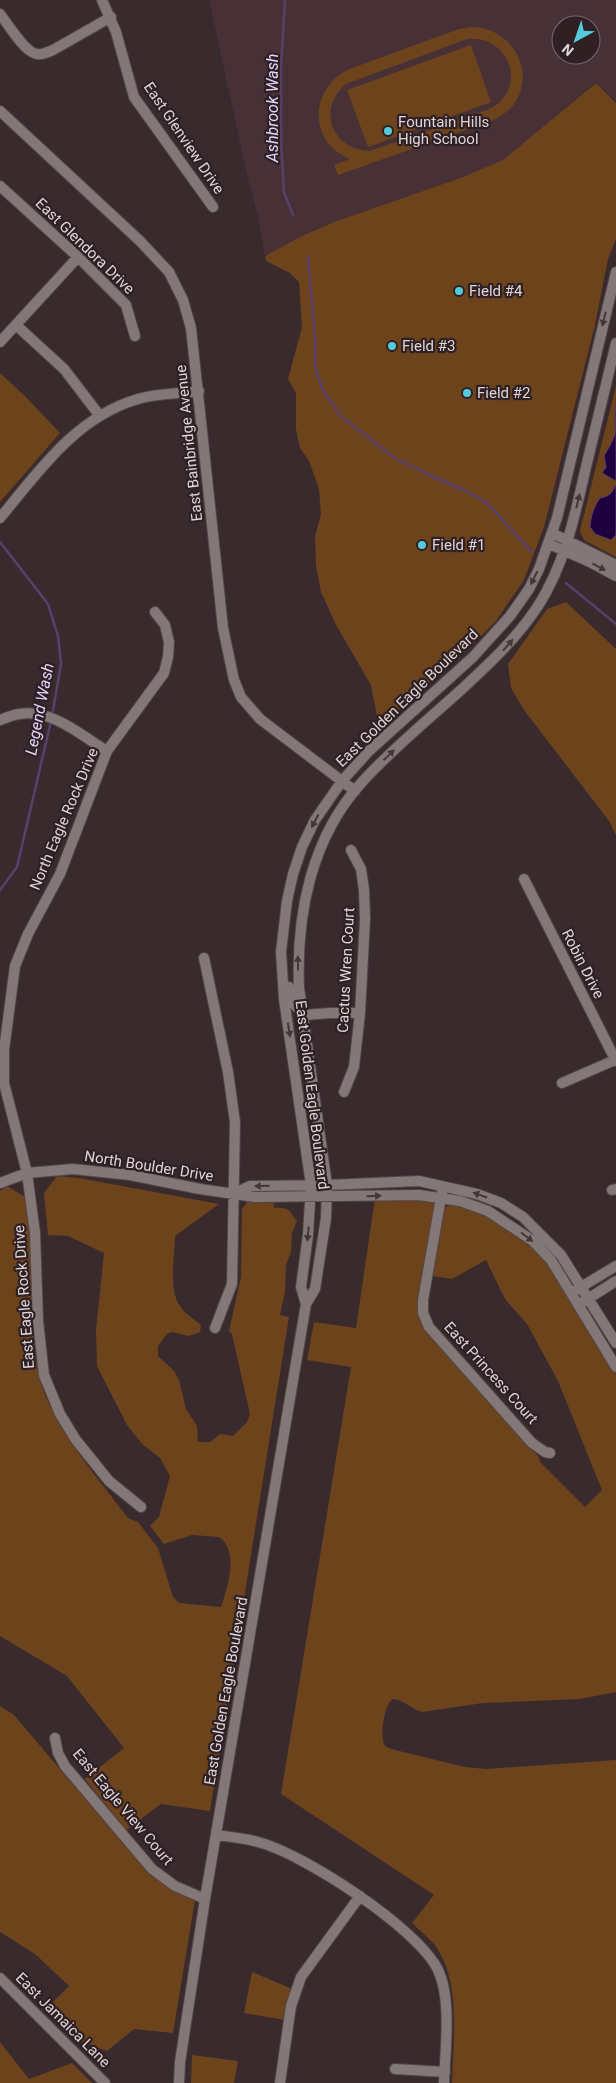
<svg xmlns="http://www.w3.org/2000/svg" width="616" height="2083" viewBox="0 0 616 2083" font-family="Roboto,sans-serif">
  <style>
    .built { fill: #473137; fill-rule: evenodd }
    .green { fill: #6d431c; fill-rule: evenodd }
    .water { fill: #1f003e; stroke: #59406c }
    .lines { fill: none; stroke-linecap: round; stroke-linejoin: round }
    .stream { stroke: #59406c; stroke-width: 2.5 }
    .minor-casing { stroke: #544549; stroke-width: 12 }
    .minor { stroke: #817877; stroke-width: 10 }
    .oneway { fill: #443639 }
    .poi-dot { fill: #54cadd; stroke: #2f2024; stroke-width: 2 }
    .labels { text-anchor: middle; stroke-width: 4.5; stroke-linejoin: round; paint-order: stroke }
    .poi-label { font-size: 15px; fill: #dfd5d7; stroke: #2f2024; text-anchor: start }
    .street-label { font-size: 15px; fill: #dfd5d7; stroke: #2f2024 }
    .water-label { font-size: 16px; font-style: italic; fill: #e2d5fd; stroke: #2f2024 }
  </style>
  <rect width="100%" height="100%" fill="#392a2e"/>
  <path class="built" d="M209,0H616V102L596,82L503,160L474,173L334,222L300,237L265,256L258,216L249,183ZM561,25H591V55H561Z"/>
  <path class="green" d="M473,27C527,30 543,100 491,121L338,175L334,165L350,159C306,141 310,85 352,68L459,29ZM467,39C512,35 529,92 487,110L370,151C332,150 316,109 346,84Z
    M471,45L491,102L368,147L347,90Z
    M596,83L616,103V239L608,259L595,325L544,527L524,580L496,621L473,644L379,727L371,685L336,625L321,592L316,565L315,537L321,514L319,489L309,461L300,448L296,429V393L288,379L302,327L299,282L290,273L266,261L265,256L300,237L334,222L463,177L503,160Z
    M0,373L26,397L60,433L0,502Z
    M616,386V557L584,540L580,531Z
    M566,602L616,649V835L609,821L524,710L511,688L508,664L547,609Z
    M57,1176L79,1178L219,1204L175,1236C175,1257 168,1289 180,1306C185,1314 194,1319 201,1325L200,1332L189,1336L172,1332L167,1334L158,1346V1356L174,1371L179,1380L186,1409L197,1426L198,1442H210L220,1434L233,1436L247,1422L250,1414L232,1334L229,1331L241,1277L242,1209L247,1202L273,1201L274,1208C290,1207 288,1210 297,1221L292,1233L291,1252L286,1265L285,1292L280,1315L289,1317L210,1811L161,1804L126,1830L85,1779L124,1748L67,1676L0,1636V1191L7,1186L25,1197C37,1256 27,1317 39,1376C50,1424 99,1479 128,1518L138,1522L158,1548L173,1597L179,1603L221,1607C227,1589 240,1551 219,1537L192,1535L164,1544L150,1526L159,1517L170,1476L160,1458L142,1444L127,1425L97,1366L96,1330L104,1253L68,1236L48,1235L44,1193Z
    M375,1198L424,1199L435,1202L436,1206L419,1307L429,1332L538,1456L541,1463L585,1507L602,1490L558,1381L527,1324L505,1299L486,1260L452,1279L433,1276L444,1208L452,1203L468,1207L495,1219L519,1234L538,1253L555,1275L616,1374V1692L580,1699L483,1703L422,1712C411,1709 403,1699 392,1699C384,1707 379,1736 385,1746L391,1749L465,1767L486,1769L616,1760V2083H452C453,2040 462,1981 434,1944C428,1937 419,1930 412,1923L434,1895L281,1794L351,1367L307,1360L314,1322L356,1328Z
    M0,1706L14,1715L149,1874L171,1889L195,1900L173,2033L134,2029L107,2051L78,2040L47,2008L69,1986L35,1954L0,1932Z
    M252,1972L292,1989L285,2020L244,2013Z
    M0,2042L29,2079L72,2063L92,2083H0Z
    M192,2055L238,2061L234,2083H191Z"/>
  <path class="water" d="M616,404V481L602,473L606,467L604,456C608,448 613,442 615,433C616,423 614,414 616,404Z
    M616,484V535L611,540L595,534L590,527C591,516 593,508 600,498C609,496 612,494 616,484Z"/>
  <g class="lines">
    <path class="stream" d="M285,0L281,65V142L284,192L293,215
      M308,256L315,338V367L323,391L342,417L395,458L427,474L466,491L487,503L532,552
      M0,542L48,604L58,636L61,664L52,716
      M566,583L616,624
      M0,890L17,867L51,721"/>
    <g class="minor-casing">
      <path id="minor" d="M102,0L116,32L134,97L213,207
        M0,14C8,24 25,53 37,54C43,55 48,52 53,50L111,17
        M0,111L140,241L169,272L183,300L191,328L223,628L234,680L241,697L260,719L355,791
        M0,186L78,257L126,305L135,336
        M16,325L64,369L100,416
        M0,342L78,257
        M0,518C39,471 76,417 138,399C157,393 179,394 199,391
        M552,533L616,565
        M549,544L592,563L616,576
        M0,720C6,718 12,715 19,714C51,708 82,736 107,751
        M524,879L616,1061
        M204,958L228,1072L235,1122L232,1284L215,1328
        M289,987L292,1002L304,1015L331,1013H360
        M562,1083L615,1060
        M344,1092L354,1067L360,1013L365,919L364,890L361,869L351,850
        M0,1183L27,1173L73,1169L130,1175L200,1189L255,1197L419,1195L460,1201L488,1211L533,1241L551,1260L616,1367
        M612,1190L616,1189
        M442,1192L423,1300V1313L429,1327L532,1443L545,1452L550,1453
        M235,1193L250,1186L327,1185L419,1181L477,1194L501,1203L523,1217L561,1255L616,1343
        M576,1290L616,1266
        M583,1302L616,1281
        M306,1304L301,1287L308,1235L311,1185L284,999L281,952L287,901L293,874L302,847L315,820L342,781L369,751L473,657L510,616L529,589L539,569L557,518L616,272
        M141,1507L109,1481L76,1440L60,1414L44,1375L38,1321L35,1233L27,1173L4,1083V1050L15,966L28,934L60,874L107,751L164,673L168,657L169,642L165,625L155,612
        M55,1738L58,1753L65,1766L152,1869L175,1886L205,1899
        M216,1835C230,1837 244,1838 258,1842C302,1853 418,1928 438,1970C452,1999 445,2051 444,2083
        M0,1978L105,2083
        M395,2069L445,2072
        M179,2083L180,2062L205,1899L306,1304L315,1289L326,1218L327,1185L299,988C296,915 311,837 363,781C393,748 429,719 462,689C490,663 517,638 538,606C565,564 575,515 586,467C596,426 606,384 616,343
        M280,2083L291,2006L301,1977L360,1896"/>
    </g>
    <use href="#minor" class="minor"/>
  </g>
  <defs><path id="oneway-solid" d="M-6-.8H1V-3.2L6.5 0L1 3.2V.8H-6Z" transform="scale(1.25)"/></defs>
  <g class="oneway">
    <use href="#oneway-solid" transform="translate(604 319) rotate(104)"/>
    <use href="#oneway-solid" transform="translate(578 501) rotate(-76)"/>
    <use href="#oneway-solid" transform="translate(599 567) rotate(28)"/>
    <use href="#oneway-solid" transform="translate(534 578) rotate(117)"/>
    <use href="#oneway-solid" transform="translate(508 645) rotate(-49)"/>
    <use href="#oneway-solid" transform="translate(389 755) rotate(-44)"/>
    <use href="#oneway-solid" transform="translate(315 821) rotate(118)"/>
    <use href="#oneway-solid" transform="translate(298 963) rotate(-91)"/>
    <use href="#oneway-solid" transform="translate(289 1030) rotate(81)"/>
    <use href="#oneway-solid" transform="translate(262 1186) rotate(179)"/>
    <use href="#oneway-solid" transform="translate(480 1195) rotate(-161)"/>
    <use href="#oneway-solid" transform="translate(374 1196) rotate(-1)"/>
    <use href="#oneway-solid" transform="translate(308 1234) rotate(96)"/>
    <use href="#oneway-solid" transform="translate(527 1237) rotate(37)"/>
  </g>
  <g class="poi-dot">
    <circle cx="388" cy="131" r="5"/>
    <circle cx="459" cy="291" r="5"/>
    <circle cx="392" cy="346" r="5"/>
    <circle cx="467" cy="393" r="5"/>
    <circle cx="422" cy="545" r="5"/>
  </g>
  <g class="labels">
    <g class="poi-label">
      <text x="398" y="127">Fountain Hills<tspan x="398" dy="17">High School</tspan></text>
      <text x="469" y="296">Field #4</text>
      <text x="402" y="351">Field #3</text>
      <text x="477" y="398">Field #2</text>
      <text x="432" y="550">Field #1</text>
    </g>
    <g class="street-label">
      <text transform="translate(184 138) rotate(56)" y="5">East Glenview Drive</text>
      <text transform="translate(85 246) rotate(44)" y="5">East Glendora Drive</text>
      <text transform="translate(189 443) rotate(-96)" y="5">East Bainbridge Avenue</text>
      <text transform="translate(407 698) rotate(-44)" y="5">East Golden Eagle Boulevard</text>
      <text transform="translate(64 819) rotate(-67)" y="5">North Eagle Rock Drive</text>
      <text transform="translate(583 964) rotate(63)" y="5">Robin Drive</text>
      <text transform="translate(346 970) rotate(-87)" y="5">Cactus Wren Court</text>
      <text transform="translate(312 1095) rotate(83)" y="5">East Golden Eagle Boulevard</text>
      <text transform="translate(149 1166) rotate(9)" y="5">North Boulder Drive</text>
      <text transform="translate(24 1297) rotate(-94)" y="5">East Eagle Rock Drive</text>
      <text transform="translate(491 1373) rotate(48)" y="5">East Princess Court</text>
      <text transform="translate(226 1691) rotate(-80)" y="5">East Golden Eagle Boulevard</text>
      <text transform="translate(123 1807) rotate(50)" y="5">East Eagle View Court</text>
      <text transform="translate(63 2020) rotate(45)" y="5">East Jamaica Lane</text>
    </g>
    <g class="water-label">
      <text transform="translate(272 108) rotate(-90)" y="6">Ashbrook Wash</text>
      <text transform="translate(39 709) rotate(-79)" y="6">Legend Wash</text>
    </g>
  </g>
  <g transform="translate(576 40) rotate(220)"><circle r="24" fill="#2f2024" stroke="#75686c"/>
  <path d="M0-4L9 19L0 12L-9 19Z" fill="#54cadd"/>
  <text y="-8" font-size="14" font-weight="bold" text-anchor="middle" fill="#dfd5d7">N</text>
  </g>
</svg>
